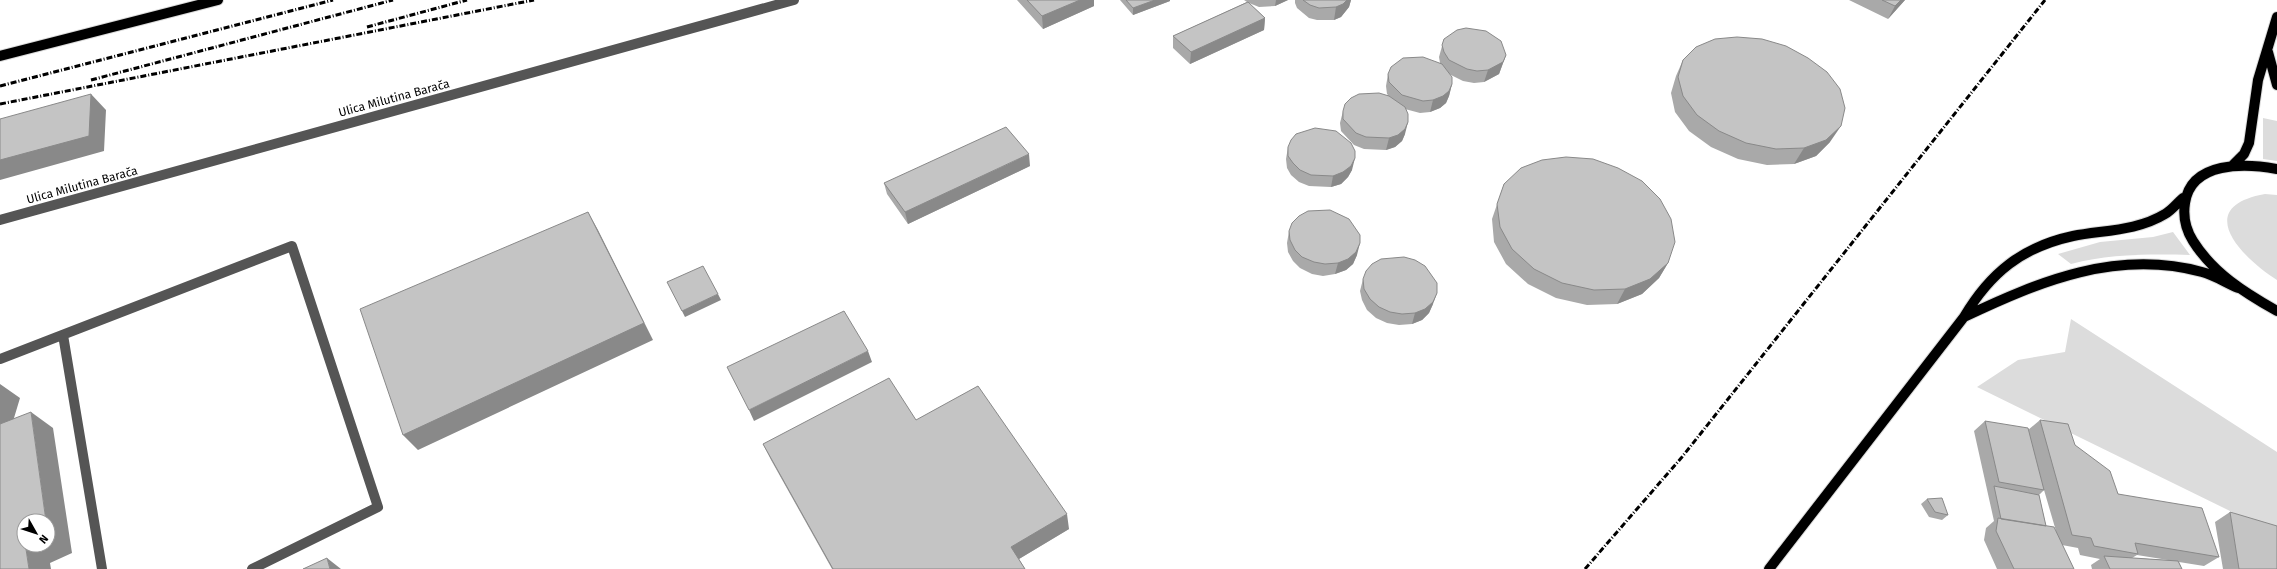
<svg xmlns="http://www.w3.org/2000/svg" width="2277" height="569" viewBox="0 0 2277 569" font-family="'Fira Sans',sans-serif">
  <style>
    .green { fill: #dcdcdc }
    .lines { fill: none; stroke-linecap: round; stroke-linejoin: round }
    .major-casing { stroke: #dbdbdb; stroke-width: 12 }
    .minor { stroke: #555; stroke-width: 10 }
    .major { stroke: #000; stroke-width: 10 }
    .rail { stroke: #000; stroke-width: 3; stroke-dasharray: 6 2 1 2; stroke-linecap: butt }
    .wall { fill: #a9a9a9; fill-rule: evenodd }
    .shaded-wall { fill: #898989 }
    .building { fill: #c4c4c4; stroke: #898989 }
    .labels { text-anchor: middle; stroke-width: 3; stroke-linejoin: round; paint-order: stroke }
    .street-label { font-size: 12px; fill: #000; stroke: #fff }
  </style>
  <rect width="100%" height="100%" fill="#fff"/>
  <path class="green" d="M2263,118L2277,121V161L2263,159Z
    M2265,194L2277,195V280C2241,257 2192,207 2265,194Z
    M2173,232L2190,255C2149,254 2110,254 2071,264L2058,254L2100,242L2153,237Z
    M2071,319L2277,452V534L1977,387L2018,360L2065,352Z"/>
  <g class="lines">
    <g class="major-casing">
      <path id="major" d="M2268,52L2277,85
        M0,56L218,0
        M2232,166L2244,154L2249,143L2258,80L2277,17
        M2277,169C2245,163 2191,161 2185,203C2183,216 2186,230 2193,241C2213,273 2245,293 2277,311
        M1964,317C2040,281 2117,249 2202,272C2214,275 2226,283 2238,288
        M1769,569L1964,317C1990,273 2022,247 2073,236C2104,230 2137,231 2165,214C2172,210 2177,203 2183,198"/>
    </g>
    <path class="minor" d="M0,220L794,0
      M63,335L102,569
      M0,359L292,246L378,507L252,569"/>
    <use href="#major" class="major"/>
    <path class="rail" d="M367,27L467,0
      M91,80L393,0
      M0,86L333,0
      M0,104L534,0
      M1585,569L1682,457L2045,0"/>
  </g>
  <path class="wall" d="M1017,0H1094V6L1043,29Z
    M1120,0H1170V1L1133,15Z
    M1244,0H1288L1275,6L1259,7L1249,3L1265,18L1264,30L1190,64L1173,48V36L1247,2Z
    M1295,0H1351L1349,7L1341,17L1334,20H1317L1309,18L1297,8L1295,3Z
    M1849,0H1905L1888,19Z
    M1444,39L1506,55L1499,74L1484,82L1474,83L1463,81L1449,74L1452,84L1449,96L1446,103L1440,108L1430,112L1420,113L1405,109V134L1402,141L1395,147L1386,150L1364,149L1354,145L1341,131L1340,123L1343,111L1388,95L1387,94L1386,86L1388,74L1440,63L1439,57Z
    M1683,60L1830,142L1816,156L1794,164L1767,165L1738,159L1711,147L1689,131L1675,112L1671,93L1676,76Z
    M1288,147L1352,170L1348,177L1341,184L1331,187L1309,186L1299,182L1291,175L1287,168L1286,159Z
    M1030,166L908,224L887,194L884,183Z
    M1504,184L1668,263L1659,278L1642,294L1617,304L1587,305L1556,298L1528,284L1506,264L1494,242L1492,219Z
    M1289,231L1357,255L1353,264L1346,270L1335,274L1323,276L1312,274L1300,268L1293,261L1288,252L1287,243Z
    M1363,279L1433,304L1429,313L1422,320L1412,324L1399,325L1387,323L1376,318L1367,310L1362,300L1360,291Z
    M916,420L1069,529L1019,559L1025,569H832L771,460L763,444Z
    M2040,420L2075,445L2118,494L2219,557L2204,566L2179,562L2182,569H2092L2091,565L2100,559L2080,555L2078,548L2062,545L2074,569H1997L1984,540L1986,528L1994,521L1974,431L1985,421L2028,430ZM2044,490L2056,531L2046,526L2039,495ZM2137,555L2168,560L2132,558Z
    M1927,499L1948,515L1942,520L1929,517L1921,504Z
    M2230,512L2277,569H2223L2215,522Z"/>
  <path class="shaded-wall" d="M1080,0H1094V6L1043,29L1042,16Z
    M1155,0H1170V1L1133,15V8Z
    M1276,0H1288L1275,6Z
    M1347,0H1351L1349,7L1341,17L1334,20L1336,7Z
    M1901,0H1905L1888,19L1895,6Z
    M1265,18L1264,30L1190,64L1191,52Z
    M1506,55L1499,74L1484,82L1488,70Z
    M1452,84L1449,96L1446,103L1440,108L1430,112L1433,100Z
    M91,94L106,110L104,151L0,180V160Z
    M1408,122L1405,134L1402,141L1395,147L1386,150L1389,138Z
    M1841,126L1830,142L1816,156L1794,164L1804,148Z
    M1029,154L1030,166L908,224L905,212Z
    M1355,158L1352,170L1348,177L1341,184L1331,187L1333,176Z
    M588,212L598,230L653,340L418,450L403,435Z
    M1360,243L1357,255L1353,264L1346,270L1335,274L1338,263Z
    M1668,263L1659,278L1642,294L1617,304L1625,289Z
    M1437,293L1433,304L1429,313L1422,320L1412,324L1415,313Z
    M718,294L721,300L685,317L682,311Z
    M868,351L872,362L754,421L749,410Z
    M0,384L20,398L5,448L0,444Z
    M31,412L53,428L72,553L50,563L51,569H29L26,549L35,545H48V521H46Z
    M1067,514L1069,529L1014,562L1011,547Z
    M327,558L341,569H330Z"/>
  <path class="building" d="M1027,0H1080L1042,16Z
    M1126,0H1155L1133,8Z
    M1303,0H1347L1343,4L1336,7L1319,8L1310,5Z
    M1882,0H1901L1895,6Z
    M1248,2L1265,18L1191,52L1173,36Z
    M1466,28L1486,31L1501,41L1506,55L1503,62L1488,70L1477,71L1467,69L1449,60L1444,52L1442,45L1444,39L1457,30Z
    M1737,37L1762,39L1786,46L1808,58L1827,72L1840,89L1845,108L1841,126L1826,140L1804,148L1776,149L1746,143L1719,131L1697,115L1683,96L1678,77L1683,60L1696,47L1715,39Z
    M1423,57L1442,64L1452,77V84L1449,91L1443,96L1433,100L1423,101L1402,95L1389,82L1388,74L1391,67L1403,58Z
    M1379,93L1389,96L1405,107L1408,114V122L1405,129L1398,135L1389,138L1366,137L1356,133L1343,119V111L1345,104L1351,98L1359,94Z
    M91,94L89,136L0,160V119Z
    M1006,127L1029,154L905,212L884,183Z
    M1315,128L1336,131L1351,143L1355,151V158L1351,166L1343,172L1333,176L1311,175L1300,170L1293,163L1288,156V147L1291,140L1296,134Z
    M1566,157L1593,159L1618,168L1642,181L1660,199L1671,219L1675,242L1668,263L1650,279L1625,289L1594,290L1562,283L1534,269L1512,249L1500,227L1497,204L1504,184L1521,168L1542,160Z
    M1330,210L1349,219L1360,235V243L1356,252L1348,259L1338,263L1325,264L1314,262L1302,257L1295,250L1290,240L1289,231L1292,223L1299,216L1308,211Z
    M588,212L644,323L403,435L360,309Z
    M1404,257L1415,260L1425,266L1437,283V293L1433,302L1425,309L1415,313L1402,314L1390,312L1379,307L1370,299L1364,289L1363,279L1366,271L1372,264L1381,259Z
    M703,266L718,294L682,311L667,282Z
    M844,311L868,351L749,410L727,367Z
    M889,378L916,420L978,386L1067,514L1011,547L1025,569H833L763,444Z
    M31,412L46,521H24V545H35L26,549L29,569H0V424Z
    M2040,420L2068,424L2075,445L2110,471L2118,494L2202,508L2219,557L2135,543L2138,554L2094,546L2091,538L2072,535Z
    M1985,421L2028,428L2044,490L1999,482Z
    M1994,486L2039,495L2046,526L2001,519Z
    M1942,498L1948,515L1935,512L1927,499Z
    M2230,512L2277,526V569H2239Z
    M1998,518L2054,527L2074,569H2014L1996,531Z
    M2104,556L2178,561L2182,569H2110Z
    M327,558L330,569H303Z"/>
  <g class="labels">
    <g class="street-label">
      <text transform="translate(394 98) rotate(-15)" y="4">Ulica Milutina Barača</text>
      <text transform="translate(82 185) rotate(-15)" y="4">Ulica Milutina Barača</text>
    </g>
  </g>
  <g transform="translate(36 533) rotate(129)"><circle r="19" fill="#ffffff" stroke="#999999"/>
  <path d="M0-3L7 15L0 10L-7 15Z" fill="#000000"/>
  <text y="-6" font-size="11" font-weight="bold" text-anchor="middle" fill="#000000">N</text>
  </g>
</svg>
